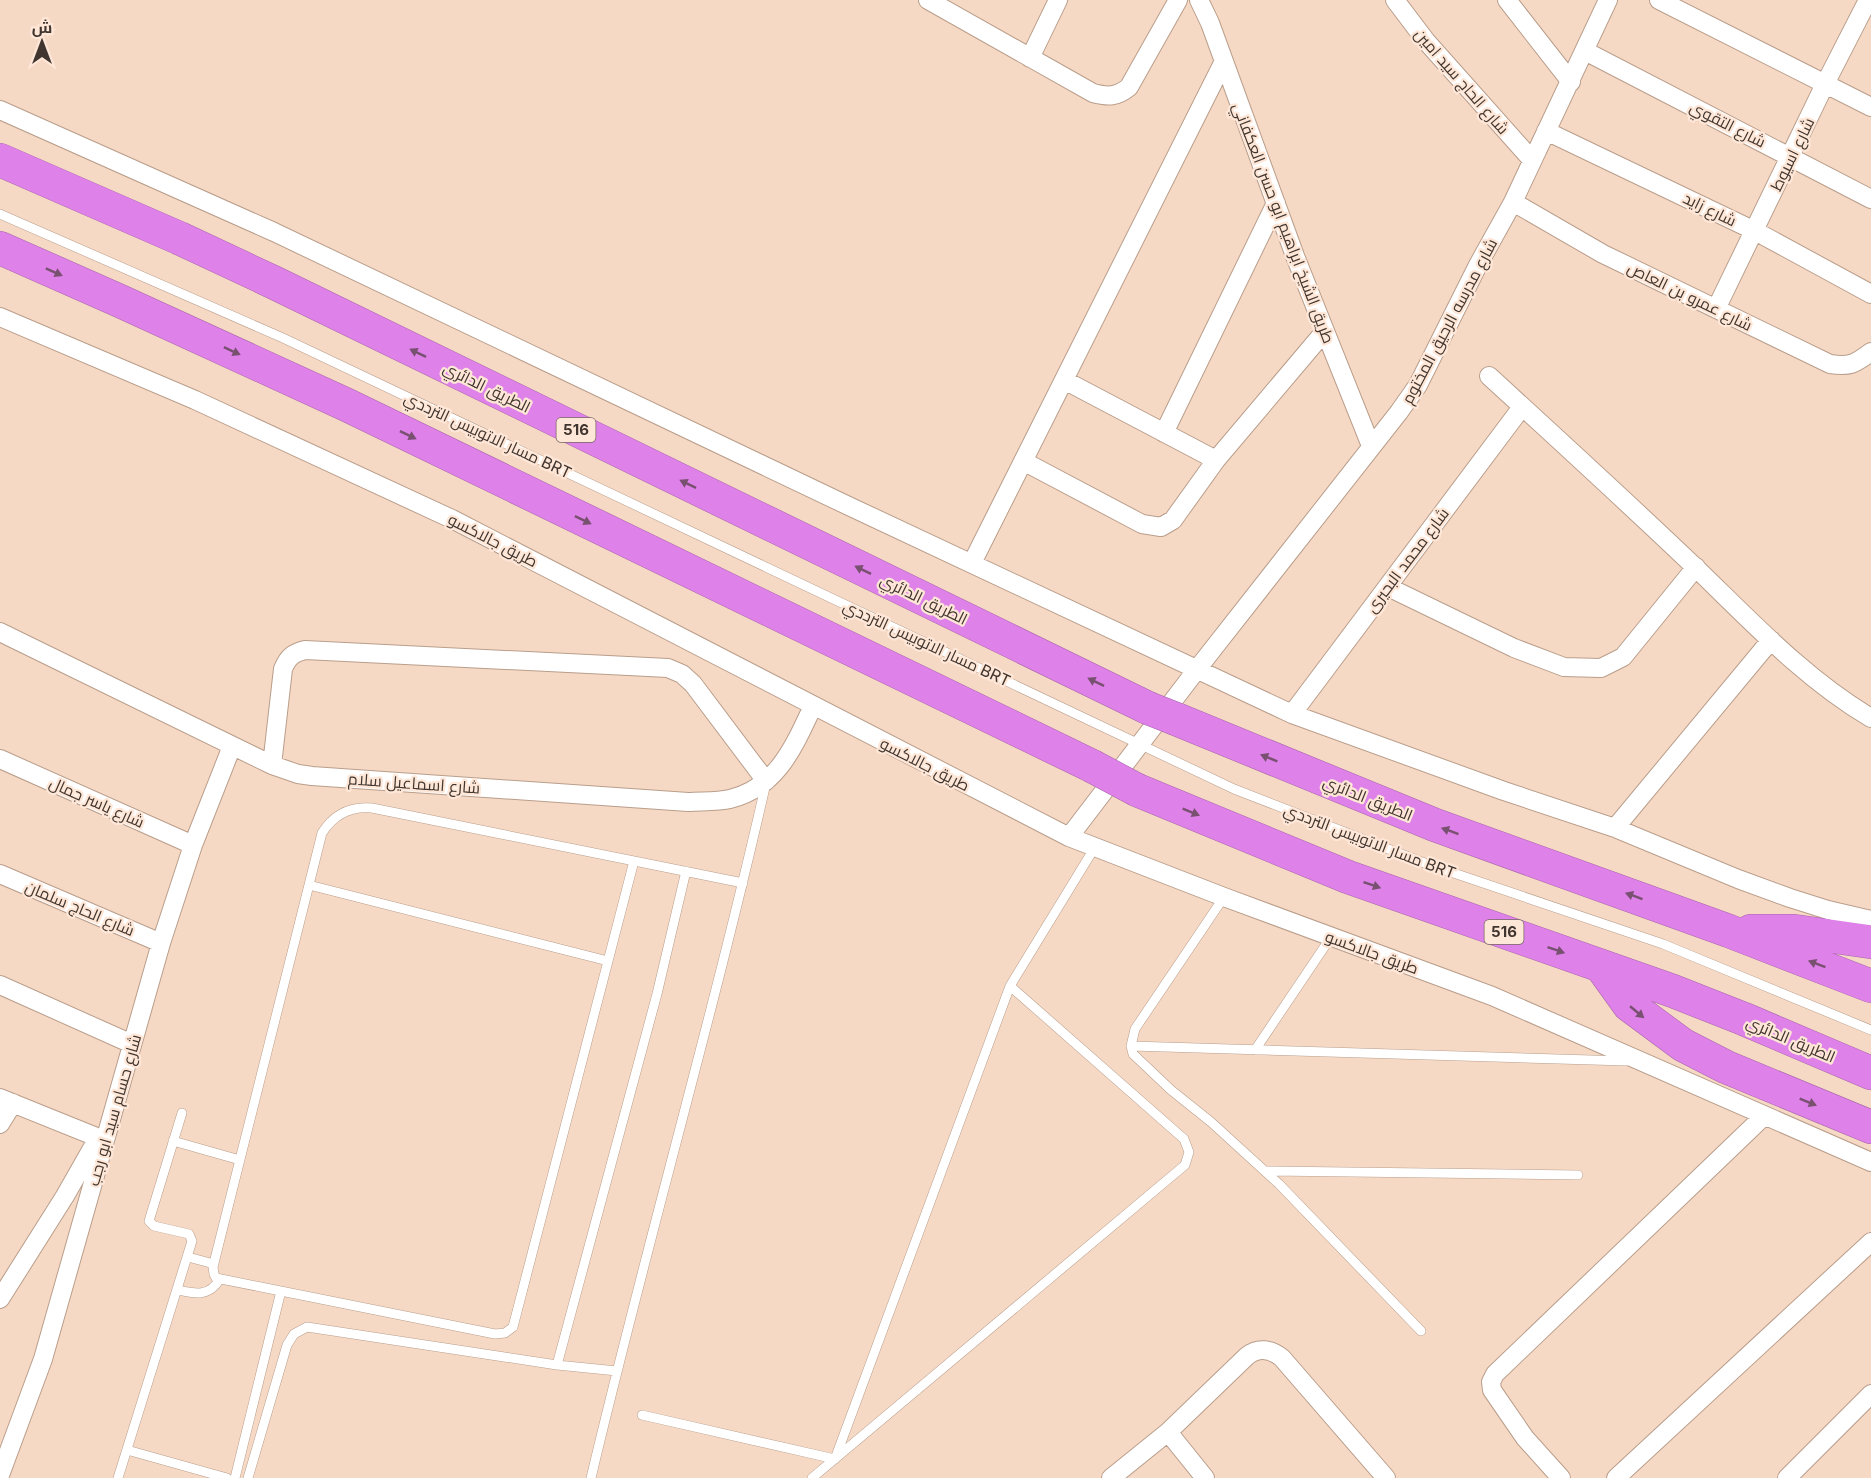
<svg xmlns="http://www.w3.org/2000/svg" width="1871" height="1478" viewBox="0 0 1871 1478" font-family="Inter,Cairo,sans-serif">
  <style>
    .lines { fill: none; stroke-linecap: round; stroke-linejoin: round }
    .service-casing { stroke: #b99e8b; stroke-width: 10 }
    .minor-casing { stroke: #b99e8b; stroke-width: 20 }
    .motorway-casing { stroke: #a767a8; stroke-width: 34 }
    .service { stroke: #fff; stroke-width: 9 }
    .minor { stroke: #fff; stroke-width: 18 }
    .motorway { stroke: #de81e9; stroke-width: 33 }
    .motorway-bridge-casing { stroke: #a767a8; stroke-width: 34; stroke-linecap: butt }
    .motorway-bridge { stroke: #de81e9; stroke-width: 33 }
    .oneway { fill: #785070 }
    .labels { text-anchor: middle; stroke-width: 4.5; stroke-linejoin: round; paint-order: stroke }
    .shield { fill: #ffe7d8; stroke: #7a6b62; stroke-width: 1.5 }
    .shield-label { font-size: 15px; font-weight: bold; fill: #41362f }
    .street-label { font-size: 16px; fill: #41362f; stroke: #ffe7d8 }
  </style>
  <rect width="100%" height="100%" fill="#f6d9c5"/>
  <g class="lines">
    <g class="service-casing">
      <path id="service" d="M0,214L283,338L1234,789L1427,864L1663,944L1871,1030
        M634,861L513,1327L505,1333L495,1334L216,1278L214,1274L213,1267L322,833C334,814 350,806 372,808L743,883
        M309,885L608,961
        M1224,897L1135,1029L1131,1046L1133,1054L1171,1090L1211,1122L1279,1184L1421,1331
        M1131,1046L1626,1061
        M1255,1050L1331,937
        M173,1141L240,1160
        M1265,1171L1578,1175
        M188,1257L214,1264
        M178,1290C196,1294 209,1297 220,1279
        M557,1365L657,994L686,871
        M642,1415L835,1459L1010,986L1095,847
        M127,1450L227,1478
        M118,1478L192,1241L189,1234L154,1226L149,1221L182,1113
        M235,1478L281,1291
        M248,1478L287,1345L294,1334L307,1327L557,1365L617,1371
        M591,1478C646,1246 713,1016 766,783
        M812,1478L1185,1165L1189,1152L1184,1139L1010,986"/>
    </g>
    <g class="minor-casing">
      <path id="minor" d="M928,0L1093,93C1108,97 1117,97 1129,87L1178,0
        M1199,0L1210,23L1295,256L1371,446
        M1395,0L1426,41L1532,160
        M1507,0L1571,82
        M1659,0L1871,107
        M1585,51L1871,199
        M1030,58L1058,0
        M0,110L274,232L855,509L1292,714L1504,791L1615,828L1738,879L1790,898L1828,910L1871,920
        M1546,131L1755,231L1871,294
        M1513,202L1603,254L1830,364C1850,367 1855,364 1871,352
        M1716,309L1825,84L1868,0
        M0,317L195,400L452,519L1069,837L1224,897L1492,996L1871,1162
        M1489,376C1559,440 1629,504 1697,569C1752,622 1805,679 1871,718
        M1064,380L1216,460
        M1164,433L1276,203
        M1023,461L1142,524L1161,527L1173,520L1216,460L1325,331
        M972,563L1223,63
        M1388,587L1514,648L1564,667L1601,668L1623,657L1696,567
        M0,632L272,765L298,774L312,776L688,802C702,801 717,802 730,799C778,787 794,746 813,706
        M1292,714L1522,407
        M0,759L193,845
        M272,765L283,669C288,657 293,653 305,650L668,668L682,674L693,684L766,781
        M1615,828L1771,640
        M1069,837L1198,668L1399,412L1418,385L1478,265L1513,202L1608,0
        M0,874L161,943
        M0,985L132,1044
        M0,1098L104,1140
        M0,1124L13,1103
        M0,1299L65,1196L98,1138
        M1168,1432L1205,1478
        M0,1475L43,1359L161,943L193,845L232,746
        M1111,1478L1168,1432L1247,1356C1258,1347 1271,1349 1282,1358L1386,1478
        M1561,1478L1525,1438L1492,1390L1491,1382L1495,1374L1764,1116
        M1616,1478L1871,1242
        M1787,1478L1871,1394"/>
    </g>
    <g class="motorway-casing">
      <path id="motorway" d="M0,160L179,238L275,283L1148,708
        M0,248L120,301L347,405L1092,766
        M1176,719L1435,825L1729,931L1871,986
        M1137,790L1348,877L1673,991L1744,1019L1871,1073
        M1751,931H1794L1871,942
        M1601,966L1629,1005L1683,1045L1726,1067L1871,1127"/>
    </g>
    <use href="#service" class="service"/>
    <use href="#minor" class="minor"/>
    <use href="#motorway" class="motorway"/>
    <g class="motorway-bridge-casing">
      <path id="motorway-bridge" d="M1148,708L1176,719
        M1092,766L1137,790"/>
    </g>
    <use href="#motorway-bridge" class="motorway-bridge"/>
  </g>
  <defs><path id="oneway-solid" d="M-6-.8H1V-3.2L6.5 0L1 3.2V.8H-6Z" transform="scale(1.5)"/></defs>
  <g class="oneway">
    <use href="#oneway-solid" transform="translate(54 272) rotate(24)"/>
    <use href="#oneway-solid" transform="translate(232 351) rotate(25)"/>
    <use href="#oneway-solid" transform="translate(418 353) rotate(-154)"/>
    <use href="#oneway-solid" transform="translate(408 435) rotate(26)"/>
    <use href="#oneway-solid" transform="translate(688 484) rotate(-154)"/>
    <use href="#oneway-solid" transform="translate(583 520) rotate(26)"/>
    <use href="#oneway-solid" transform="translate(863 570) rotate(-154)"/>
    <use href="#oneway-solid" transform="translate(1096 682) rotate(-154)"/>
    <use href="#oneway-solid" transform="translate(1269 758) rotate(-158)"/>
    <use href="#oneway-solid" transform="translate(1191 812) rotate(22)"/>
    <use href="#oneway-solid" transform="translate(1450 831) rotate(-160)"/>
    <use href="#oneway-solid" transform="translate(1372 885) rotate(19)"/>
    <use href="#oneway-solid" transform="translate(1634 896) rotate(-160)"/>
    <use href="#oneway-solid" transform="translate(1556 950) rotate(19)"/>
    <use href="#oneway-solid" transform="translate(1817 964) rotate(-159)"/>
    <use href="#oneway-solid" transform="translate(1637 1012) rotate(40)"/>
    <use href="#oneway-solid" transform="translate(1808 1102) rotate(22)"/>
  </g>
  <g class="labels">
    <g class="shield">
      <rect x="556.5" y="418" width="39" height="24" rx="4.5"/>
      <rect x="1484.5" y="920" width="39" height="24" rx="4.5"/>
    </g>
    <g class="shield-label">
      <text x="576" y="435">516</text>
      <text x="1504" y="937">516</text>
    </g>
    <g class="street-label">
      <text transform="translate(1462 81) rotate(49)" y="6">شارع الحاج سيد امين</text>
      <text transform="translate(1728 124) rotate(27)" y="6">شارع التقوي</text>
      <text transform="translate(1792 154) rotate(-64)" y="6">شارع اسيوط</text>
      <text transform="translate(1710 209) rotate(26)" y="6">شارع زايد</text>
      <text transform="translate(1284 223) rotate(69)" y="6">طريق الشيخ ابراهيم ابو حسن العكفاني</text>
      <text transform="translate(1690 296) rotate(26)" y="6">شارع عمرو بن العاص</text>
      <text transform="translate(1449 321) rotate(-62)" y="6">شارع مدرسه الرحيق المختوم</text>
      <text transform="translate(487 387) rotate(26)" y="6">الطريق الدائري</text>
      <text transform="translate(488 435) rotate(25)" y="6">مسار الاتوبيس الترددي BRT</text>
      <text transform="translate(493 540) rotate(27)" y="6">طريق جالاكسو</text>
      <text transform="translate(1407 560) rotate(-53)" y="6">شارع محمد البحيرى</text>
      <text transform="translate(924 599) rotate(26)" y="6">الطريق الدائري</text>
      <text transform="translate(927 643) rotate(25)" y="6">مسار الاتوبيس الترددي BRT</text>
      <text transform="translate(925 764) rotate(27)" y="6">طريق جالاكسو</text>
      <text transform="translate(414 783) rotate(4)" y="6">شارع اسماعيل سلام</text>
      <text transform="translate(1368 798) rotate(22)" y="6">الطريق الدائري</text>
      <text transform="translate(97 802) rotate(24)" y="6">شارع ياسر جمال</text>
      <text transform="translate(1370 841) rotate(21)" y="6">مسار الاتوبيس الترددي BRT</text>
      <text transform="translate(80 908) rotate(23)" y="6">شارع الحاج سلمان</text>
      <text transform="translate(1372 952) rotate(20)" y="6">طريق جالاكسو</text>
      <text transform="translate(1791 1039) rotate(23)" y="6">الطريق الدائري</text>
      <text transform="translate(114 1110) rotate(-74)" y="6">شارع حسام سيد ابو رجب</text>
    </g>
  </g>
  <g transform="translate(42 42)" stroke="#ffe7d8" stroke-width="4.5" paint-order="stroke">
  <path d="M0-4.5L10 22L0 15L-10 22Z" fill="#41362f"/>
  <text y="-9" font-size="16" font-weight="bold" text-anchor="middle" fill="#41362f">ش</text>
  </g>
</svg>
